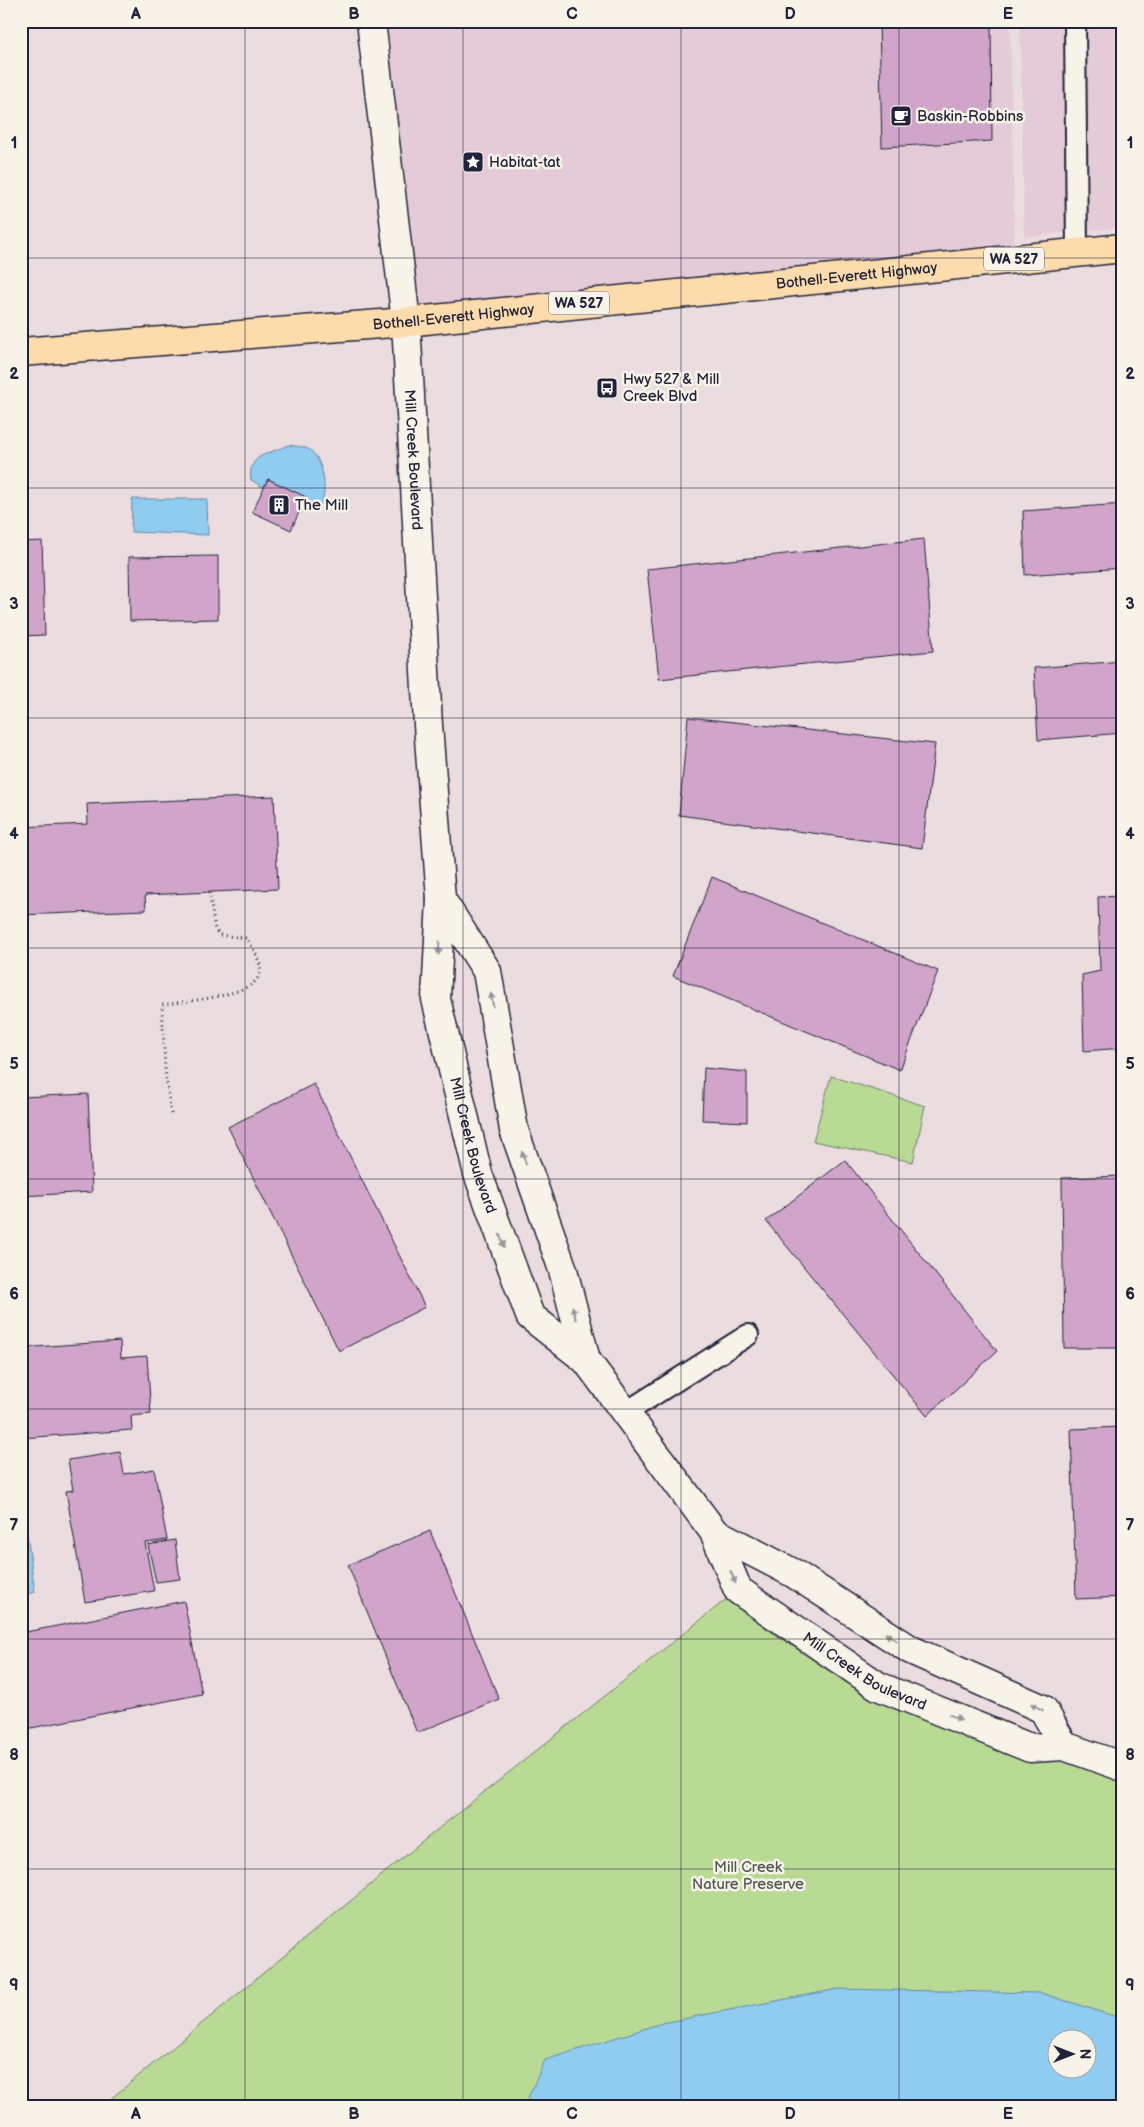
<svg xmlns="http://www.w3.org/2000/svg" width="1144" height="2127" viewBox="0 0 1144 2127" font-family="'Balsamiq Sans',sans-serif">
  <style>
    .built { fill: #e3ccd8 }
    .green { fill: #b9da94; stroke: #6e7e68; fill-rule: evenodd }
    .water { fill: #8fccef; stroke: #6388a7; fill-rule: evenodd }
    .building { fill: #d0a5c9; stroke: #22223b }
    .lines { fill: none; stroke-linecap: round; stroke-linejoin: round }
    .lane-casing { stroke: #22223b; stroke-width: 24 }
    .secondary-casing { stroke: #22223b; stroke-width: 31 }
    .primary-casing { stroke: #22223b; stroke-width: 31 }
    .path { stroke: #22223b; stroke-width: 3; stroke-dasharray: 1 4; stroke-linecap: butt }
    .lane { stroke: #f7f3e8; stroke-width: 20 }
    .secondary { stroke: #f7f3e8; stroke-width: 28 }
    .primary { stroke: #fcdcac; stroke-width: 28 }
    .oneway { fill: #97959a }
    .grid { fill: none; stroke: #22223b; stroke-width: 1; stroke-opacity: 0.55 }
    .labels { text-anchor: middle; stroke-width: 5; stroke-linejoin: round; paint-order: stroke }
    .shield { fill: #f7f3e8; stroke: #62616f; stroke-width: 1 }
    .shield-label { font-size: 14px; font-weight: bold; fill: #22223b }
    .poi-label { font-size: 15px; fill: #22223b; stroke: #f7f3e8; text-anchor: start }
    .street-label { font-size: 15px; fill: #22223b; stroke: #f7f3e8 }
    .park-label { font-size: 15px; fill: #4f5956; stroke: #f7f3e8 }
    .neatline { fill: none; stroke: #22223b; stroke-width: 2 }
    .grid-label { font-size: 16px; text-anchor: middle; font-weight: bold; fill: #22223b }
  </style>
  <rect width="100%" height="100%" fill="#ebdcdf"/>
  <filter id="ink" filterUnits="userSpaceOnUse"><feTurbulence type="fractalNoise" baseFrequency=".02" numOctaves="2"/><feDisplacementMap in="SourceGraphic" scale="10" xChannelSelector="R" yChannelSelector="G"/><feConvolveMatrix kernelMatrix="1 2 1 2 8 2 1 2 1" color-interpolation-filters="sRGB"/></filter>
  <g filter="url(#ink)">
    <path class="built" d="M371,21H1010L1015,259L406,322Z
      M1020,21H1123V227L1024,237Z"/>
    <path class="green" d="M831,1076L925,1106L913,1162L813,1141Z
      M738,1590L878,1686L1123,1767V2106H102L433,1833ZM1056,2040H1086V2070H1056Z"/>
    <path class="water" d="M288,445C294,446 302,446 308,449C323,456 329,492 320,506C316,512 306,511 299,512L305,497L268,479L263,487L251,480C247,453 271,454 288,445Z
      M132,499H207L208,535L131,532Z
      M26,1527L35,1592L21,1596V1528Z
      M838,1989L1041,1993L1123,2019V2106H533L528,2098L545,2060L662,2023ZM1056,2040H1086V2070H1056Z"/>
    <path class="building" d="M879,21H991L992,141L882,147Z
      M268,479L306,497L291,530L252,512Z
      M1123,504V568L1025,575L1023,511Z
      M924,539L933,651L659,679L647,569Z
      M42,541L45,635L21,636V542Z
      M218,556V619L130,621L129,557Z
      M1123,661V733L1038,740L1034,668Z
      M688,717L935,744L922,848L679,815Z
      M274,796L278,889L145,895L146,910L21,915V827L88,824L87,804Z
      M712,877L938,971L900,1070L673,976Z
      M1123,896V1048L1084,1051L1082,975L1100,971L1098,897Z
      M704,1068L747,1072V1122L702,1120Z
      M314,1084L425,1307L339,1351L228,1127Z
      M88,1094L92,1192L21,1196V1097Z
      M845,1160L997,1351L927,1416L766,1221Z
      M1123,1176V1348H1064L1062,1178Z
      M120,1341L121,1358L147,1356L151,1414L131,1416L132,1430L21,1438V1348Z
      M1123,1427V1597L1076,1599L1071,1429Z
      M120,1452L124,1474L154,1469L167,1540L145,1543L154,1591L85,1602L66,1491L73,1490L68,1460Z
      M430,1531L499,1699L417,1733L348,1565Z
      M175,1540L180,1579L156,1582L148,1545Z
      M184,1601L202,1694L21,1730V1633Z"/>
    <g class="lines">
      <g class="lane-casing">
        <path id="lane" d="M1075,21L1077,253
          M625,1413L748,1335"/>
      </g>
      <g class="secondary-casing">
        <g id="secondary">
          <path id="s1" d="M371,21L406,322L428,725L441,899L436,999L478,1174L530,1316L586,1360L714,1532L738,1590L878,1686L1030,1748L1064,1746L1123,1767"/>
          <path d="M441,899L487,971L514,1130L563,1270L586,1360"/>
          <path d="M714,1532L793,1573L911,1650L1043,1709L1064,1746"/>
        </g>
      </g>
      <g class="primary-casing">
        <g id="primary">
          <path id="s2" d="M21,352L406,322L1123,248"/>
        </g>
      </g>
      <path class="path" d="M171,1114L165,1069L162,1005C183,1001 255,997 260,973C262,962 252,946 246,938L219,935L215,929L209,892"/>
      <use href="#lane" class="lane"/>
      <use href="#secondary" class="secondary"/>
      <use href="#primary" class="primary"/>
    </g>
    <defs><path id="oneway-solid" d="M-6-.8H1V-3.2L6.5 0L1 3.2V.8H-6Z" transform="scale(1.25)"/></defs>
    <g class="oneway">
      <use href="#oneway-solid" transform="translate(439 948) rotate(93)"/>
      <use href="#oneway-solid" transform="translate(492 1000) rotate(-100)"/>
      <use href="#oneway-solid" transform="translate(524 1158) rotate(-109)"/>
      <use href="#oneway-solid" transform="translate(502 1241) rotate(70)"/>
      <use href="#oneway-solid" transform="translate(574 1313) rotate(-104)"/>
      <use href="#oneway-solid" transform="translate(733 1577) rotate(68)"/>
      <use href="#oneway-solid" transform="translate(891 1637) rotate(-147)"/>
      <use href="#oneway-solid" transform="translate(1037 1707) rotate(-151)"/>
      <use href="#oneway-solid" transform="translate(955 1717) rotate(22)"/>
    </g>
  </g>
  <path class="grid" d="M245,21V2106M463,21V2106M681,21V2106M899,21V2106M21,258H1123M21,488H1123M21,718H1123M21,948H1123M21,1179H1123M21,1409H1123M21,1639H1123M21,1869H1123"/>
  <defs>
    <g id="cafe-square" transform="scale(1.125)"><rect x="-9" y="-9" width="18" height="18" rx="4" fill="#22223b" stroke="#f7f3e8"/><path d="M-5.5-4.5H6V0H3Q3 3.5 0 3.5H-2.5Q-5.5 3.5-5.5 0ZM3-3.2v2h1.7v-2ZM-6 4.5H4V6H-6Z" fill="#fff"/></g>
    <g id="sight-square" transform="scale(1.125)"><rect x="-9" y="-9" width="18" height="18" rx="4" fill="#22223b" stroke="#f7f3e8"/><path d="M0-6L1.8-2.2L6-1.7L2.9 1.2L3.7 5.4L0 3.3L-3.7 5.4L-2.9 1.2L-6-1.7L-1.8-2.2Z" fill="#fff"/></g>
    <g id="bus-square" transform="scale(1.125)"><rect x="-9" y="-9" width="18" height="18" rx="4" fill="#22223b" stroke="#f7f3e8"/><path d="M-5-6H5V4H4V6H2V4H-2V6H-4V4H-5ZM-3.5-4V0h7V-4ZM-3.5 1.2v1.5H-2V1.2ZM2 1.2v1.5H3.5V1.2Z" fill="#fff"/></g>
    <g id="building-square" transform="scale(1.125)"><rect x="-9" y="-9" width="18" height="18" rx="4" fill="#22223b" stroke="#f7f3e8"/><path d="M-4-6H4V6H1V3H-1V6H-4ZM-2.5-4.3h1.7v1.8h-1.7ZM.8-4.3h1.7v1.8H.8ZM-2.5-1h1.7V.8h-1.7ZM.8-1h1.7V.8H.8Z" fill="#fff"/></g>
  </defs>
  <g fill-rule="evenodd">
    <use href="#cafe-square" x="901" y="116"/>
    <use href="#sight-square" x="473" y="162"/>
    <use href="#bus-square" x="607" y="388"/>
    <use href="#building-square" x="279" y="505"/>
  </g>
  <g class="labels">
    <g class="shield">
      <rect x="984" y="247.5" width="60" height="23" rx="4"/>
      <rect x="549" y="291.5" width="60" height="23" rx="4"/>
    </g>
    <g class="shield-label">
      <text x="1014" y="264">WA 527</text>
      <text x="579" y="308">WA 527</text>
    </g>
    <g class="poi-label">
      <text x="917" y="121">Baskin-Robbins</text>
      <text x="489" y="167">Habitat-tat</text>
      <text x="623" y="384">Hwy 527 &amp; Mill<tspan x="623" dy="17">Creek Blvd</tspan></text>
      <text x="295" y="510">The Mill</text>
    </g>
    <g class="street-label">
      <text dy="5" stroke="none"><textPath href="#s2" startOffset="839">Bothell-Everett Highway</textPath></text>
      <text dy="5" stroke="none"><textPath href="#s2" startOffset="434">Bothell-Everett Highway</textPath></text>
      <text dy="5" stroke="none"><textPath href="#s1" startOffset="441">Mill Creek Boulevard</textPath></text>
      <text dy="5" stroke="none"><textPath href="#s1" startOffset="1132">Mill Creek Boulevard</textPath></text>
      <text dy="5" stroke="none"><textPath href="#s1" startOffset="1812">Mill Creek Boulevard</textPath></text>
    </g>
    <g class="park-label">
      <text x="748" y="1872">Mill Creek<tspan x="748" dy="17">Nature Preserve</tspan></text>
    </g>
  </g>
  <rect width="1144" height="2127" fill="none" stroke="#f7f3e8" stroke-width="55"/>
  <g transform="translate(1072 2054) rotate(90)"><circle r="24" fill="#f7f3e8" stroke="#a29fa3"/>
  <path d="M0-4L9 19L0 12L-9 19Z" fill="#22223b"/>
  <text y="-8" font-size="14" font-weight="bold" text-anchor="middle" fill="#22223b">N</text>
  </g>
  <rect x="28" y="28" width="1088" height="2072" class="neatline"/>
  <g class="grid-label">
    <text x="136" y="19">A</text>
    <text x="354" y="19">B</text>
    <text x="572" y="19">C</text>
    <text x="790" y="19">D</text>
    <text x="1008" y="19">E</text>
    <text x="14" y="148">1</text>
    <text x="1130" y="148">1</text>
    <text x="14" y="379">2</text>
    <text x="1130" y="379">2</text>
    <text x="14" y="609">3</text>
    <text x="1130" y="609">3</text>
    <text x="14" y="839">4</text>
    <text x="1130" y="839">4</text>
    <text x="14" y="1069">5</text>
    <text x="1130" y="1069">5</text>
    <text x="14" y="1299">6</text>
    <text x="1130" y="1299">6</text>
    <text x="14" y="1530">7</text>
    <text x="1130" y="1530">7</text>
    <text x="14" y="1760">8</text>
    <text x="1130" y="1760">8</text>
    <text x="14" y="1990">9</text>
    <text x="1130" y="1990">9</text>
    <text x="136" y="2119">A</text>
    <text x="354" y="2119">B</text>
    <text x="572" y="2119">C</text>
    <text x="790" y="2119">D</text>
    <text x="1008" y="2119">E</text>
  </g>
</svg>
